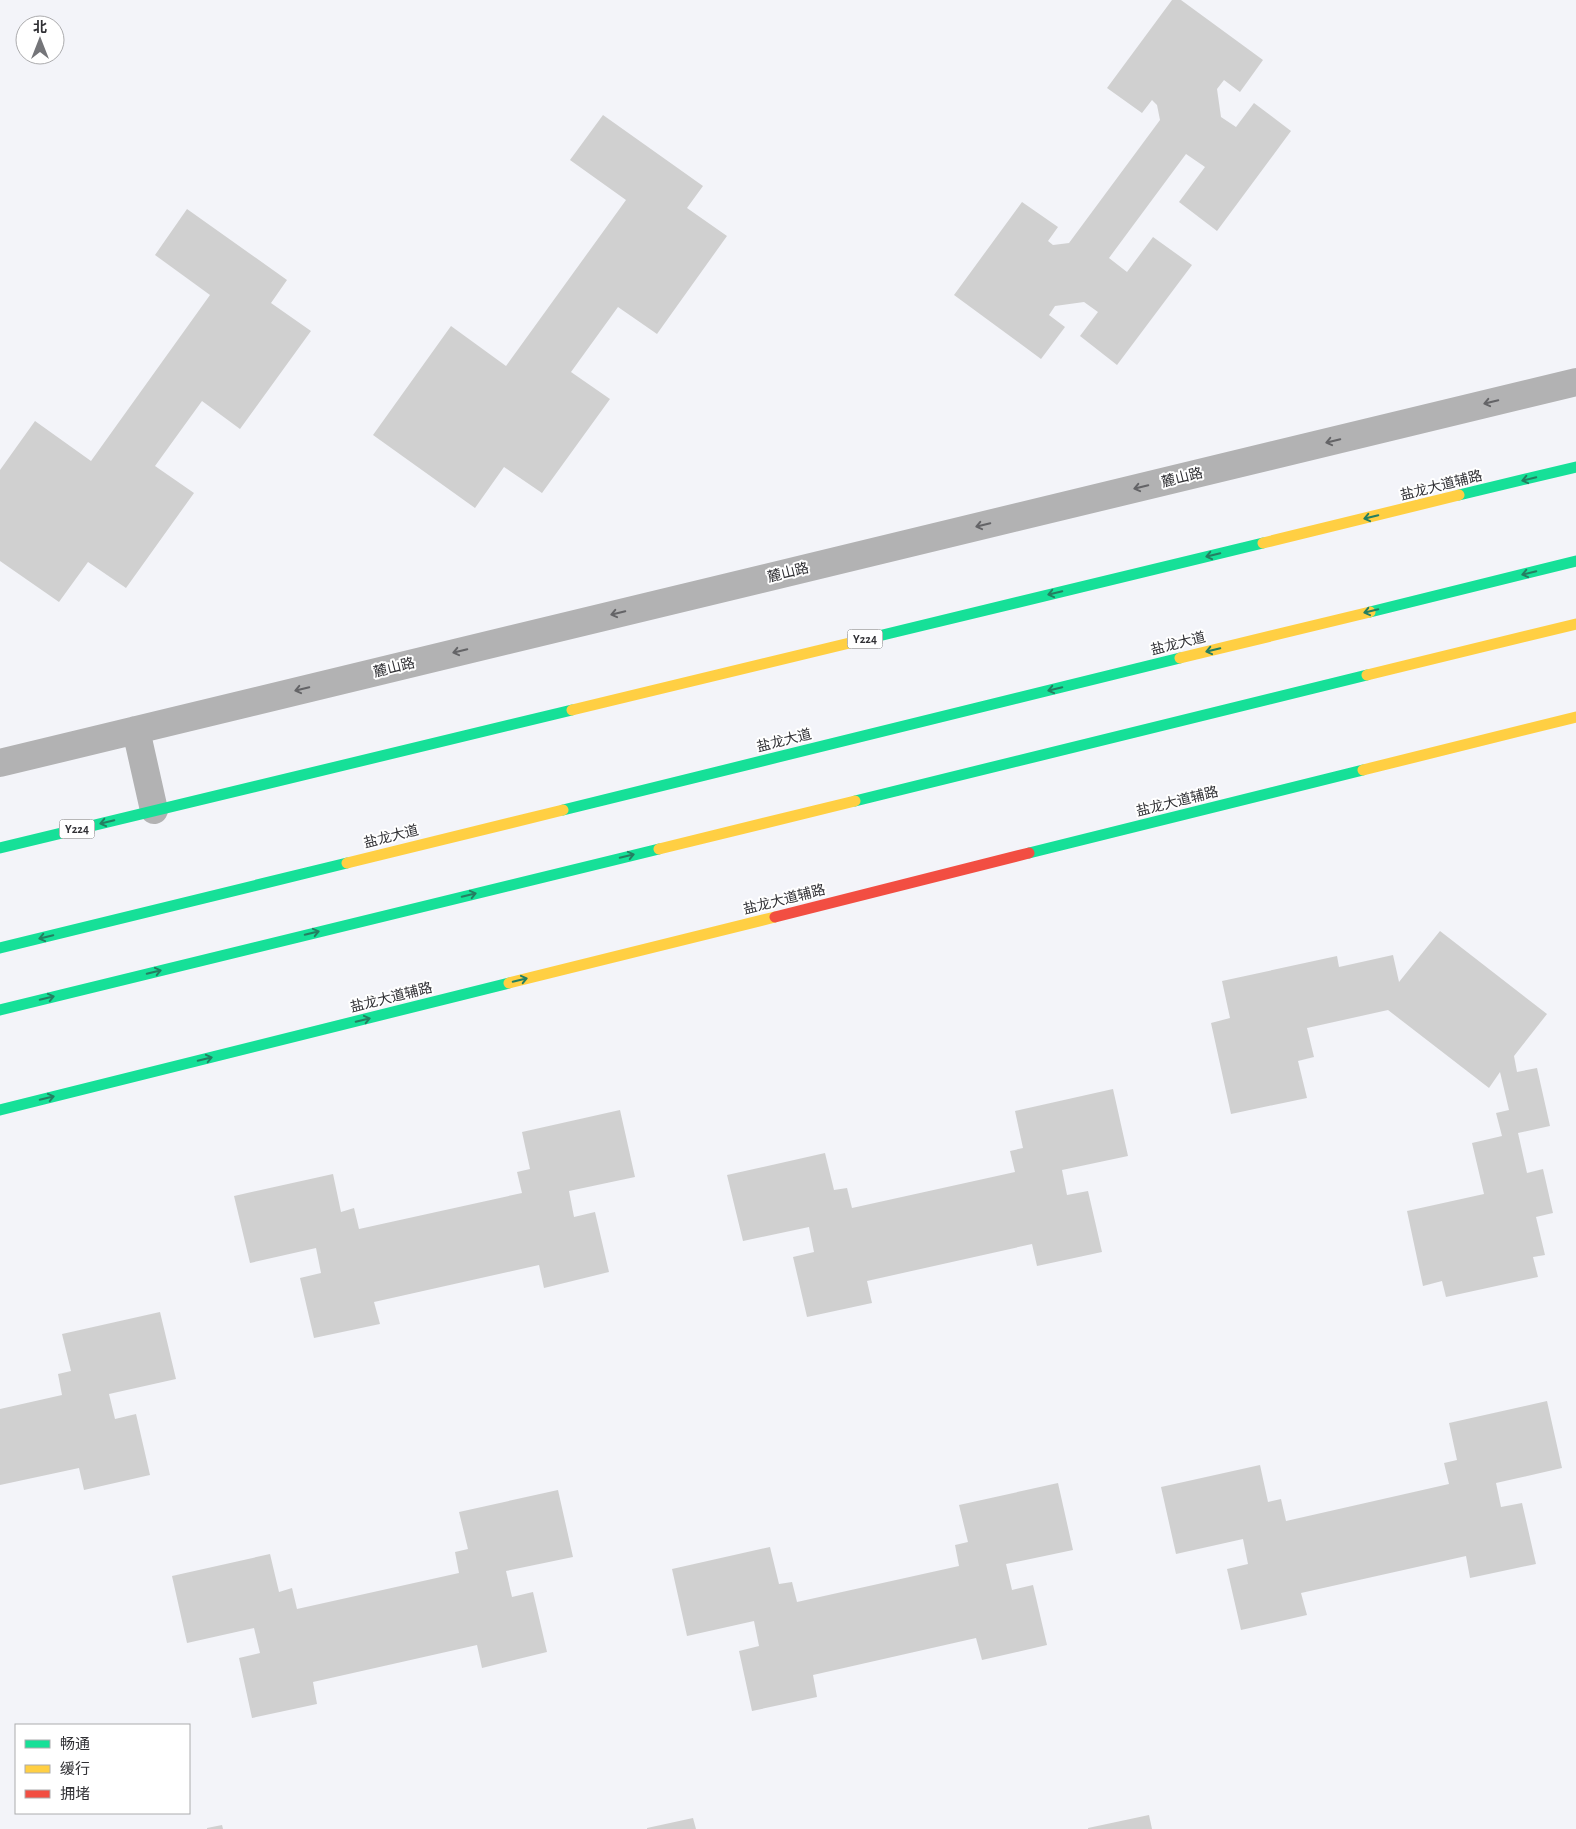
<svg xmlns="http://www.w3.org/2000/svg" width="1576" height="1829" viewBox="0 0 1576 1829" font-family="'Alegreya Sans','Noto Sans SC',sans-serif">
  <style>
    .building { fill: #d0d0d0 }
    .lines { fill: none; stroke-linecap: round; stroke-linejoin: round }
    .street { stroke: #b2b2b3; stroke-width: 28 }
    .fast { stroke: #16e098; stroke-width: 11 }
    .slow { stroke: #ffcf43; stroke-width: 11 }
    .jam { stroke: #f24e42; stroke-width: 11 }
    .oneway { stroke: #646467 }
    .oneway2 { stroke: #247f61 }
    .labels { text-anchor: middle; stroke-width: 4; stroke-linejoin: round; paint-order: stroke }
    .shield { fill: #fff; stroke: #6e6e71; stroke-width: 1 }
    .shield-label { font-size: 12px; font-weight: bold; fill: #303034 }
    .street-label { font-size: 14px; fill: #303034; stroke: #fff }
  </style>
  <rect width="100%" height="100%" fill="#f3f4f9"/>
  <path class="building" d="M1172,0H1181L1263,60L1240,92L1224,80L1217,89L1221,117L1236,127L1254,103L1291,131L1217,231L1179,202L1205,167L1186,154L1109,258L1127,272L1153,237L1192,265L1117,365L1080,336L1098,312L1084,302L1055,306L1049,315L1065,327L1041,359L954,295L1022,202L1058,227L1048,241L1053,245L1069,243L1160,120L1157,105L1152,100L1142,113L1107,88Z
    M603,115L703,186L687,208L727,236L657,334L618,307L571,372L610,399L542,493L504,467L475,508L373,435L451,326L506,366L626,200L570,160Z
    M187,209L287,280L271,303L311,331L240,429L202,401L155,466L194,493L126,588L88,562L59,602L0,561V470L35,421L91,461L210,295L155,255Z
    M1440,931L1547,1014L1514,1056L1517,1072L1537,1068L1550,1126L1518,1133L1527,1173L1543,1169L1553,1213L1536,1217L1545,1255L1533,1257L1538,1277L1446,1297L1442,1281L1423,1286L1407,1211L1484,1194L1472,1143L1502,1136L1496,1113L1509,1110L1500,1072L1489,1088L1388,1010L1307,1028L1314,1057L1298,1061L1307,1098L1231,1114L1211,1023L1230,1018L1222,981L1337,956L1339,967L1393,955L1399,982Z
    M1113,1089L1128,1156L1062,1170L1067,1195L1088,1191L1102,1252L1037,1266L1032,1244L867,1281L872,1303L807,1317L793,1257L814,1252L809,1227L743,1241L727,1175L825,1153L834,1190L847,1188L852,1208L1015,1172L1010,1151L1023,1148L1015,1111Z
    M620,1110L635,1177L569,1191L574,1217L595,1212L609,1272L544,1288L539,1265L374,1302L380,1324L314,1338L300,1278L321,1273L316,1248L250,1263L234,1196L333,1174L341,1212L354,1208L359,1229L522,1193L517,1172L530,1169L522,1132Z
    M160,1312L176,1379L109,1394L115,1419L136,1414L150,1475L84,1490L79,1468L0,1485V1409L62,1395L58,1374L71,1371L62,1334Z
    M1547,1401L1562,1468L1496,1483L1501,1507L1522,1503L1536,1564L1470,1578L1466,1556L1301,1593L1307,1615L1241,1630L1227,1569L1248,1564L1243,1539L1176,1554L1161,1487L1260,1465L1268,1502L1281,1499L1286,1521L1449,1484L1444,1463L1457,1460L1449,1423Z
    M1058,1483L1073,1550L1006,1564L1012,1590L1033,1585L1047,1645L982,1660L976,1638L813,1675L817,1697L752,1711L739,1651L759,1646L754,1621L687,1636L672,1569L770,1547L779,1584L792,1582L797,1602L959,1566L955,1545L968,1542L959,1505Z
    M558,1490L573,1557L506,1571L512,1597L533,1592L547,1652L482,1668L477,1645L313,1682L317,1704L252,1718L239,1658L260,1653L254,1628L187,1643L172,1576L270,1554L279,1592L292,1588L297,1609L459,1573L455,1552L468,1549L459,1512Z
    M1149,1815L1152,1829H1088V1828Z
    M693,1818L696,1829H647V1828Z
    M222,1825L223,1829H207V1828Z"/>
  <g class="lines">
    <path class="street" d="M136,730L154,810
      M0,763L1576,382"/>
    <path class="fast" d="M1459,495L1576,467
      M1370,612L1576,561
      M862,640L1263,543
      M855,801L1367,675
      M563,810L1180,658
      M0,848L572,710
      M1029,853L1363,770
      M0,948L347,863
      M0,1010L659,849
      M0,1110L509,983"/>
    <path class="slow" d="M1263,543L1459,495
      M1180,658L1370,612
      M1367,675L1576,624
      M572,710L862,640
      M1363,770L1576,717
      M659,849L855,801
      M347,863L563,810
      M509,983L775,917"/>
    <path class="jam" d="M775,917L1029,853"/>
  </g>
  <defs><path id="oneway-shaft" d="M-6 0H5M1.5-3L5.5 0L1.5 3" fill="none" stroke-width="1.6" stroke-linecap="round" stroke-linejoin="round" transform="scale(1.25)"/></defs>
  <g class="oneway">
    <use href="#oneway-shaft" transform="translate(1491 402) rotate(166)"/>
    <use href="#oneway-shaft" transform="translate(1333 441) rotate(166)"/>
    <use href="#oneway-shaft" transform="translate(1141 487) rotate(166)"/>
    <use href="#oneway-shaft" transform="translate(983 525) rotate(166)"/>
    <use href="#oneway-shaft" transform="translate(618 613) rotate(166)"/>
    <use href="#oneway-shaft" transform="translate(460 651) rotate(166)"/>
    <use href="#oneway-shaft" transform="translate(302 689) rotate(166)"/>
  </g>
  <g class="oneway2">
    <use href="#oneway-shaft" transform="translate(1529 479) rotate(166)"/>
    <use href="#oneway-shaft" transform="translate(1371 517) rotate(166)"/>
    <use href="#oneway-shaft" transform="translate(1213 555) rotate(166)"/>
    <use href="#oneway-shaft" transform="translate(1529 573) rotate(166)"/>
    <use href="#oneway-shaft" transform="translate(1055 593) rotate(166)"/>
    <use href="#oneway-shaft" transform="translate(1371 611) rotate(166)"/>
    <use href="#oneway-shaft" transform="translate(1213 650) rotate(166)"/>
    <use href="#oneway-shaft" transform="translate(1055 689) rotate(166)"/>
    <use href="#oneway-shaft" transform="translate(107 822) rotate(166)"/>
    <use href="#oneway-shaft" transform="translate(627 856) rotate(-14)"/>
    <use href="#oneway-shaft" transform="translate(469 895) rotate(-14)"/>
    <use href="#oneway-shaft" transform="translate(312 933) rotate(-14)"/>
    <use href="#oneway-shaft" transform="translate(46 937) rotate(166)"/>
    <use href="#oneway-shaft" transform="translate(154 972) rotate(-14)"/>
    <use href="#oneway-shaft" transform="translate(520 980) rotate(-14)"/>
    <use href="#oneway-shaft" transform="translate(47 998) rotate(-14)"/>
    <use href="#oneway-shaft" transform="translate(363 1020) rotate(-14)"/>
    <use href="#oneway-shaft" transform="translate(205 1059) rotate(-14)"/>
    <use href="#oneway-shaft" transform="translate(47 1098) rotate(-14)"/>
  </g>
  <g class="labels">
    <g class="shield">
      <rect x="847.5" y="629.5" width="35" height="19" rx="4"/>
      <rect x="59.5" y="819.5" width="35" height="19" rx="4"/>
    </g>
    <g class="shield-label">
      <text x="865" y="643">Y224</text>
      <text x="77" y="833">Y224</text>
    </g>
    <g class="street-label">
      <text transform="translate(1182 477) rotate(-14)" y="5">麓山路</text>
      <text transform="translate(1441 485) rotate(-14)" y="5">盐龙大道辅路</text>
      <text transform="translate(788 572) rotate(-14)" y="5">麓山路</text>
      <text transform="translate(1178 643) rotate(-14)" y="5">盐龙大道</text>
      <text transform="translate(394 667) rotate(-14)" y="5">麓山路</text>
      <text transform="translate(784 740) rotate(-14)" y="5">盐龙大道</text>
      <text transform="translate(1177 801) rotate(-14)" y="5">盐龙大道辅路</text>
      <text transform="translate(391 836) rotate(-14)" y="5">盐龙大道</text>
      <text transform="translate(784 899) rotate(-14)" y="5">盐龙大道辅路</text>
      <text transform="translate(391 997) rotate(-14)" y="5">盐龙大道辅路</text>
    </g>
  </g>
  <rect x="15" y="1724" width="175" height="90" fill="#ffffff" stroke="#acacae"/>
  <rect x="25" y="1740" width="25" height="8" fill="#16e098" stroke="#acacae"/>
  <text x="60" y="1749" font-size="15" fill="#303034">畅通</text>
  <rect x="25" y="1765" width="25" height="8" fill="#ffcf43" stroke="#acacae"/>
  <text x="60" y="1774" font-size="15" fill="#303034">缓行</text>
  <rect x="25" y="1790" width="25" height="8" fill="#f24e42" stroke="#acacae"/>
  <text x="60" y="1799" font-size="15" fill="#303034">拥堵</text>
  <g transform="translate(40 40)"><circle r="24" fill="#ffffff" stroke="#acacae"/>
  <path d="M0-4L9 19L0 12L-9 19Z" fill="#747579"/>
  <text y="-8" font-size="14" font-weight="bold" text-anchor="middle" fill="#303034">北</text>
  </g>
</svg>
